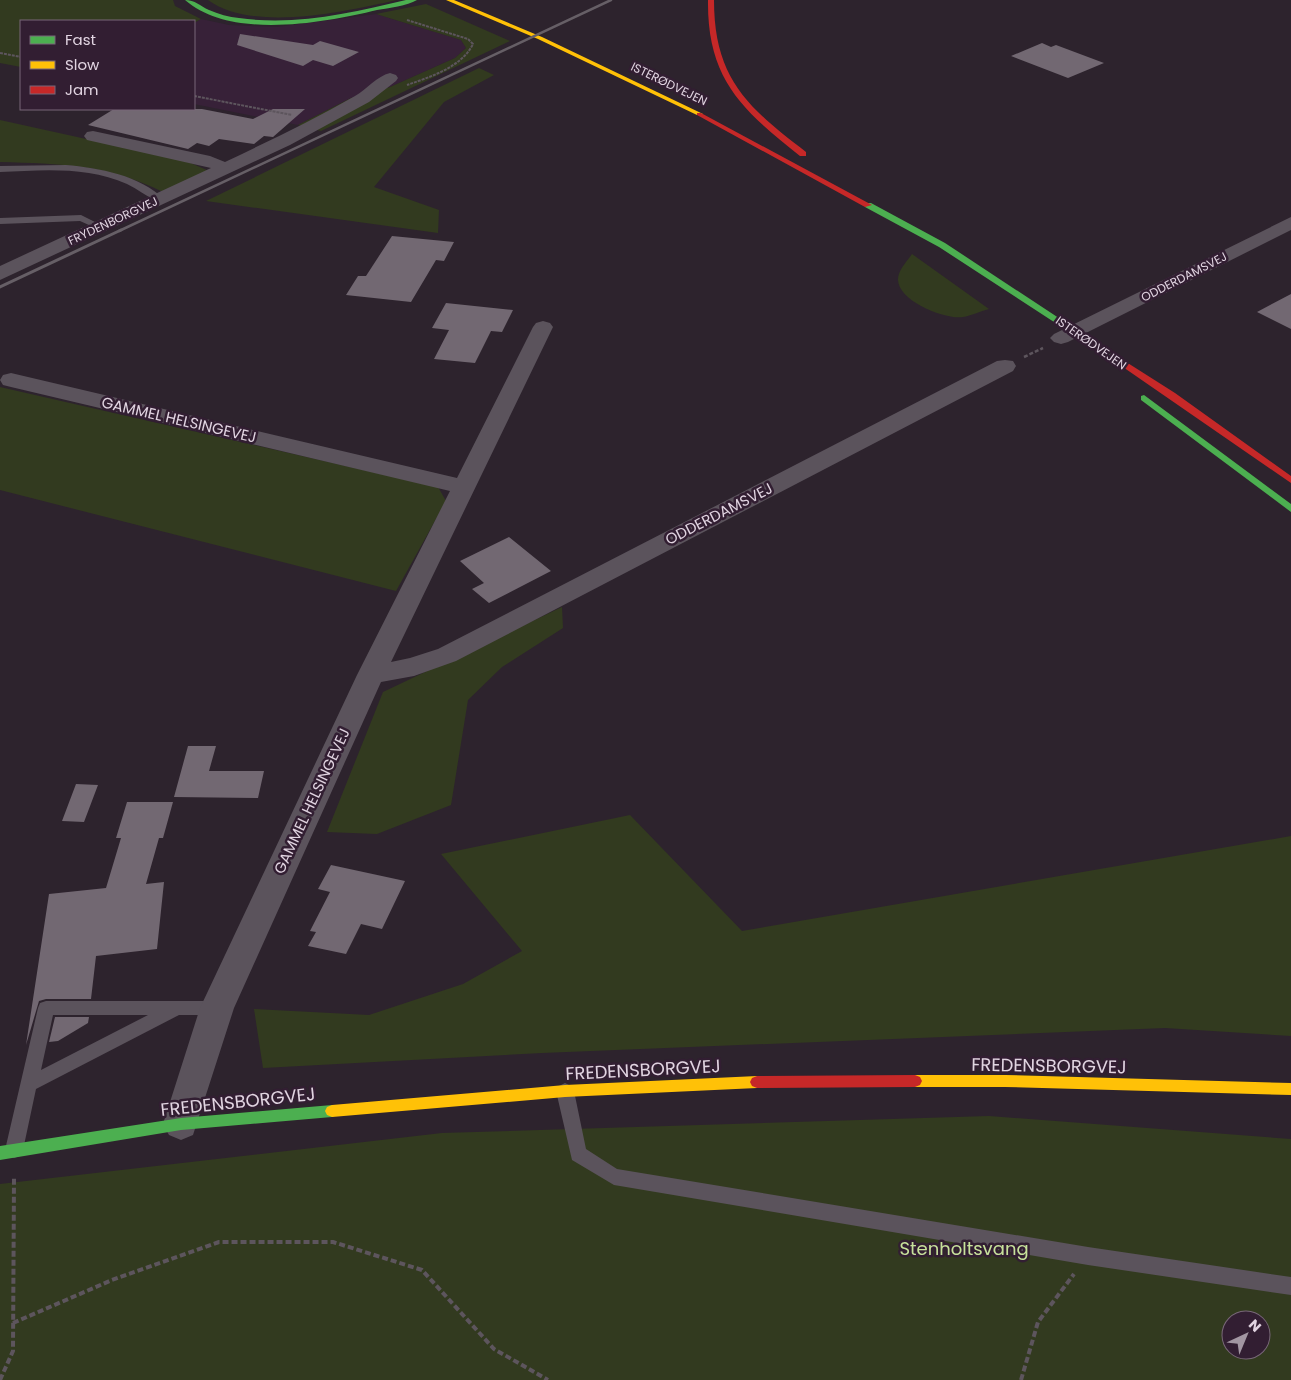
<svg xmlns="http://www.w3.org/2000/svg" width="1291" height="1380" viewBox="0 0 1291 1380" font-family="Poppins,sans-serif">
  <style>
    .built { fill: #372138 }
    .green { fill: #323a1f; fill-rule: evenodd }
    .building { fill: #726872 }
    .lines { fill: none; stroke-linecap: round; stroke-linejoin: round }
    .path-far2 { stroke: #5d555d; stroke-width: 2; stroke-dasharray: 3 1; stroke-linecap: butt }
    .path-far1 { stroke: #5d555d; stroke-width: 2.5; stroke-dasharray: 4 2; stroke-linecap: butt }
    .path { stroke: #5d555d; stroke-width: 4; stroke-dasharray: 6 3; stroke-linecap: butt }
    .lane { fill: #5b535c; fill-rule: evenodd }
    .street { fill: #5b535c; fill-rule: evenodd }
    .fast { fill: #4caf50; fill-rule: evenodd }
    .slow { fill: #ffc107; fill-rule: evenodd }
    .jam { fill: #c62828; fill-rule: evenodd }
    .rail-far1 { stroke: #665f66; stroke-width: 2.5 }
    .rail { stroke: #665f66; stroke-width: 3 }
    .labels { text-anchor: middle; stroke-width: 5; stroke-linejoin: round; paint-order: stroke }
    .far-street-label { font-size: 12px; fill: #e1d4e1; stroke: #321e32 }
    .street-label { font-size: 15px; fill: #e1d4e1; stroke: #321e32 }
    .near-street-label { font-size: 18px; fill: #e1d4e1; stroke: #321e32 }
    .near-park-label { font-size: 18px; fill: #c7e19b; stroke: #321e32 }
  </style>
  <rect width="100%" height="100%" fill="#2d232d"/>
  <path class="built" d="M376,14L461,40L466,48L455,58L390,87L351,98L298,125L194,104V23L201,19L229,25L277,27Z"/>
  <path class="green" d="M0,0H173L175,6L201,19L194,23L21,21V67L0,63Z
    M208,0H397C347,11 253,33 208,0Z
    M426,4L510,41L321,131L298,125L351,98L390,87L455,58L466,48L461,40L376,14Z
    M479,68L494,75L444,102L374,187L439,210L438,233L206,201Z
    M0,120L186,161L209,171L163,192C106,164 61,164 0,162Z
    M912,254L989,309C980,311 971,316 963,317C944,320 890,298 899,274C901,267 908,260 912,254Z
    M0,387L438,487L446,501L396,591L0,490Z
    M562,607L563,628L502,667L468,700L451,805L377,834L327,832L383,692Z
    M630,815L742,931L1291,836V1036L1165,1028L542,1053L263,1068L254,1009L369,1015L463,984L522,951L441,854Z
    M989,1116L1291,1139V1380H0V1184L442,1133ZM1231,1320H1261V1350H1231Z"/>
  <path class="building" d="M240,34L313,45L320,41L359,52L333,66L313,60L303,66L237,45Z
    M1042,43L1051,47L1056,45L1104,63L1068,78L1011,56Z
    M114,109H202L253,119L273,109H305L273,137L264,136L254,144L219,139L209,146L197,143L188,149L88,125Z
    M392,236L454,242L444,261L436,260L411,302L346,295L358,276H366Z
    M1291,294V329L1257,312Z
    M446,303L513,310L502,332L491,331L475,363L434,359L449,330L432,328Z
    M509,537L551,571L489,603L472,589L484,583L460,561Z
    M188,746H216L209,771H264L258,798L174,797Z
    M76,784L98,785L84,822L62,821Z
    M127,802H173L163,838H159L146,884L164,882L157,949L96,956L91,999H46L39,1001L26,1045L49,894L106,888L121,838H116Z
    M331,865L405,881L382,929L361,924L346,954L308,946L316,932L310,931L330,892L318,889Z
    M55,1017H89L88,1023L58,1041L49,1042Z"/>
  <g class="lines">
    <path class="path-far2" d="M407,20L468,39L473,44C462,67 430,77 407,85
      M0,53L21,57
      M194,96L292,115"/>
    <path class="path-far1" d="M1024,357L1043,348"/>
    <path class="path" d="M13,1323L112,1280L219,1242H333L422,1270L494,1349L548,1380
      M0,1380L13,1351L14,1178
      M1021,1380L1038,1322L1074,1274"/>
    <path class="lane" d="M66,165C99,168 140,175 165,200L157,202C147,196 137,189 127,184C87,166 42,170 0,172V166Z
      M81,215L105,227L100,230L80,221L0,224V218Z
      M46,1001H217L223,1003L225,1008L223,1013L217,1015H179L36,1089L23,1150L20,1156L14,1158L8,1156L5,1150L38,1008L40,1003ZM53,1015H148L41,1070Z
      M565,1083L571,1086L574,1091L586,1149L617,1169L1088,1247L1291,1277V1295L1088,1265L614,1185L572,1160L556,1091L559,1086Z"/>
    <path class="street" d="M390,73L396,75L398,78L396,81L369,102L290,145L0,280V266L211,168L87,140L84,136L87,132L93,131L210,156L225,162C269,141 313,120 355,96C367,89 377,76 390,73Z
      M1291,217V230L1068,342L1061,344L1054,342L1050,338L1054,334Z
      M543,321L550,323L553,327L391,662L410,658L438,649L997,361L1005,360L1013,361L1016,366L1013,371L456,661L414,676L381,682L234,1008L193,1135L181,1140L169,1135L163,1124L200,1008L357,675L450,491L11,387L3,385L0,380L3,375L11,373L457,478L533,327L536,323Z"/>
    <path class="fast" d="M185,0C195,0 200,6 209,10C218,14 229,17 239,18C296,26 351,13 406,0H417C407,6 389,8 377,10C323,23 231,40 185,0Z
      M865,203H871L945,243L1127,363L1126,365H1120L939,247L865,207Z
      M1144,395L1291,504V512L1141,400V396Z
      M332,1105L337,1107L339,1111L337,1115L332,1117L181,1130L0,1160V1146L181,1118Z"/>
    <path class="slow" d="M446,0H454L542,37L703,114L697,115L538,39Z
      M915,1075H1005L1291,1083V1095L1005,1087H915L910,1085L908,1081L910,1077Z
      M757,1076L762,1078L764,1082L762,1086L757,1088L565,1097L332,1117L327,1115L325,1111L327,1107L332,1105L565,1085Z"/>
    <path class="jam" d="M708,0H714C714,78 747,107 806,152V156H800C742,110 707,79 708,0Z
      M697,113H701L872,205L865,207L697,115Z
      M1123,360L1175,393L1291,476V483L1120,365L1119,363Z
      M915,1075L920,1077L922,1081L920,1085L915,1087L757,1088L752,1086L750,1082L752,1078L757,1076Z"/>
    <path class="rail-far1" d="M119,231L611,0"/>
    <path class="rail" d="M0,287L121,230"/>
  </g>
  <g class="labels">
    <g class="far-street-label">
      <text transform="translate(669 84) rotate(26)" y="4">ISTERØDVEJEN</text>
      <text transform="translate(113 221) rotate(-25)" y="4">FRYDENBORGVEJ</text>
      <text transform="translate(1184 277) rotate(-27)" y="4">ODDERDAMSVEJ</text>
      <text transform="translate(1091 343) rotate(35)" y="4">ISTERØDVEJEN</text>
    </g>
    <g class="street-label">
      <text transform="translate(179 420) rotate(13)" y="5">GAMMEL HELSINGEVEJ</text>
      <text transform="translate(719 514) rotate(-27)" y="5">ODDERDAMSVEJ</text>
      <text transform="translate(312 801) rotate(-65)" y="5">GAMMEL HELSINGEVEJ</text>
    </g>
    <g class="near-street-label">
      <text transform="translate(1049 1066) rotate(1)" y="6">FREDENSBORGVEJ</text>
      <text transform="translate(643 1070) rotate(-3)" y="6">FREDENSBORGVEJ</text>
      <text transform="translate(238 1102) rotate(-6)" y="6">FREDENSBORGVEJ</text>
    </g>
    <g class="near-park-label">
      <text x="964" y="1255">Stenholtsvang</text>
    </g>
  </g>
  <rect x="20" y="20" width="175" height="90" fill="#321e32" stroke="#786778"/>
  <rect x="30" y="36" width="25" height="8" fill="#4caf50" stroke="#786778"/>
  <text x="65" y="45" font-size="15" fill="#e1d4e1">Fast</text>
  <rect x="30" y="61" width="25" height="8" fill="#ffc107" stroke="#786778"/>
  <text x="65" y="70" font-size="15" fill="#e1d4e1">Slow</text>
  <rect x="30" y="86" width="25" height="8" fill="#c62828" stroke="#786778"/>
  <text x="65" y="95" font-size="15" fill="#e1d4e1">Jam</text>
  <g transform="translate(1246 1335) rotate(44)"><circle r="24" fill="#321e32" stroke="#786778"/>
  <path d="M0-4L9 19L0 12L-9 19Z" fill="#a296a2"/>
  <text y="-8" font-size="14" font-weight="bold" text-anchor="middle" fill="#e1d4e1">N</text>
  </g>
</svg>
